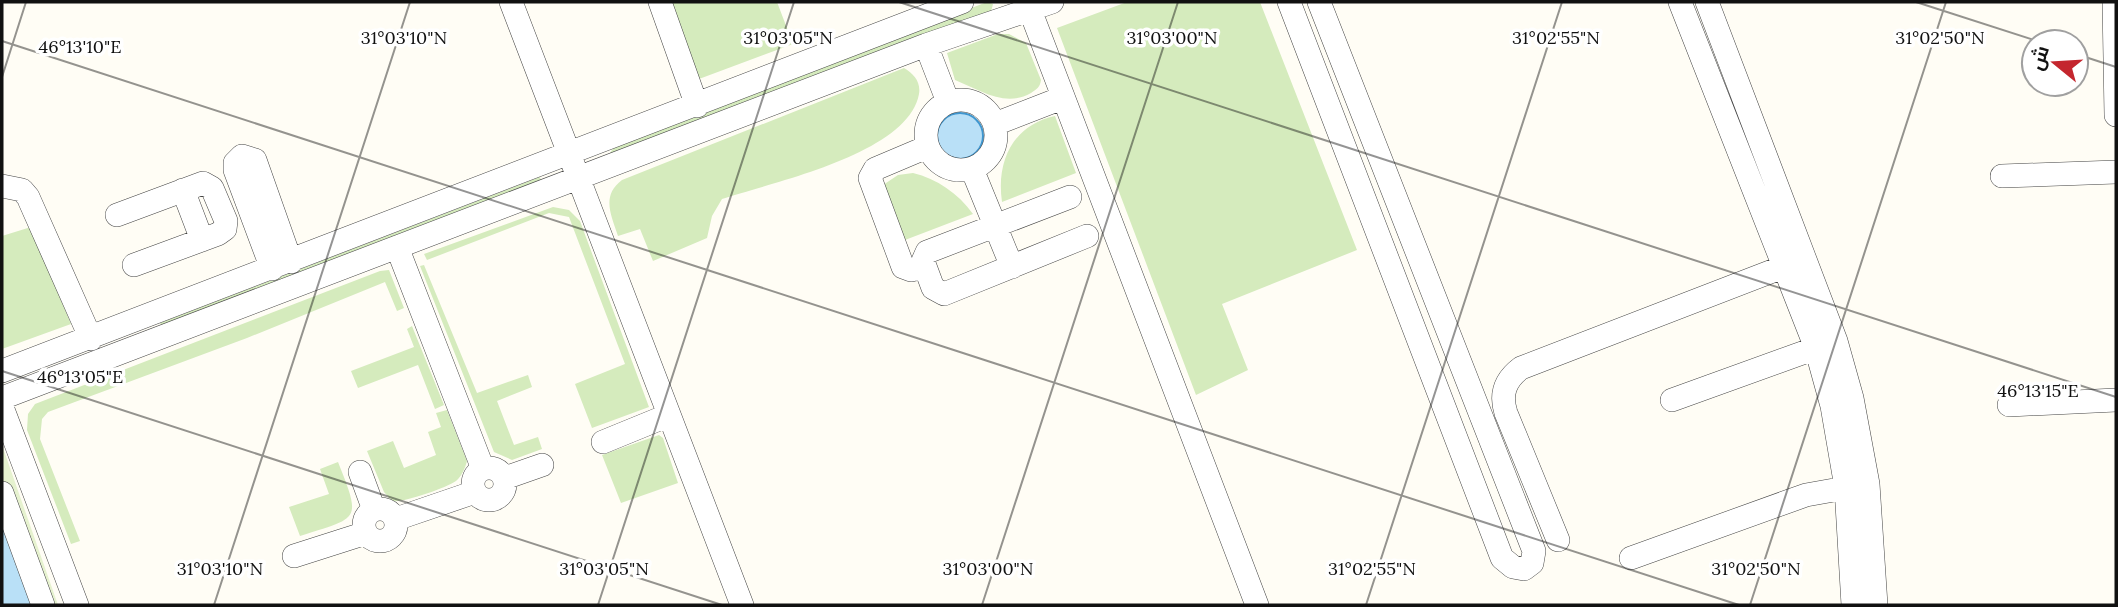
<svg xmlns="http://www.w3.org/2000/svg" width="2118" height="607" viewBox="0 0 2118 607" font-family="Lora,Cairo,serif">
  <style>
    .green { fill: #d5ebbd }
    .pitch { fill: #e6f2cf }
    .water { fill: #b9e0f7; stroke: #3f96cf; stroke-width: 2 }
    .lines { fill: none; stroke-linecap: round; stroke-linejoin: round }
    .minor-casing { stroke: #444; stroke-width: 24 }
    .minor { stroke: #fff; stroke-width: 23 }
    .ticks { fill: none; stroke: #111; stroke-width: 2; stroke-opacity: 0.45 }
    .ticks-label { font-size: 18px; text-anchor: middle; fill: #111; stroke: #fff; stroke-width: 7; stroke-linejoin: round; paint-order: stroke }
  </style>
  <rect width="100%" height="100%" fill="#fffdf5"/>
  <path class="green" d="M670,2H777L793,44L699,79Z
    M987,2L993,4L991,12L613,155L610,153L615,146Z
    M1127,2H1260L1357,250L1222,304L1248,370L1196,395L1057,28Z
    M998,34H1009L1026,43L1041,80C1040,87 1037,89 1031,93C1005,108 980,90 955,80L947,53Z
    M904,68C914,74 921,82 919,94C908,154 773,182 722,199L712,216L707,238L653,261L640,229L618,236C611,214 601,196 622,180Z
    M1055,116L1076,173L1002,202C996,161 1013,125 1055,116Z
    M913,173C937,179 958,193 973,214L905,240L883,185L898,175Z
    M540,177L541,181L162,327L160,323Z
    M553,207L569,210L580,221L649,407L592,428L575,384L625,364L569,217L549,213L427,260L424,254Z
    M31,227L71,324L2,349V236Z
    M424,265L477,393L528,375L532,387L497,401L514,445L538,437L542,449L512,460L494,452L420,266Z
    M389,270L404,308L397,311L385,282L247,338L48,412L42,419L40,439L80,541L71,544L27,430L28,414L35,404L380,271Z
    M412,326L444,405L435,409L418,365L358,388L351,371L414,347L407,329Z
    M447,410L467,461C465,468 462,476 456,481C446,488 403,503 392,501L384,492L367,451L393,441L404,468L436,455L428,432L441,427L436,413Z
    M659,435L663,438L678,483L621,503L602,455Z
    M338,462C362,522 359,517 300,536L289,507L329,494L320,469Z"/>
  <path class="pitch" d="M2,445L58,605H2Z"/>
  <path class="water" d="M937 136a23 23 0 1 1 46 0a23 23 0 1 1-46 0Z
    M10,528L36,605H2V531Z"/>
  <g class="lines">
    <g class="minor-casing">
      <path id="minor" d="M511,2L742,605
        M660,2L697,106
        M1027,2L1257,605
        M1289,2L1502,558L1513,567L1524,569L1532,563L1534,551L1319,2
        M1680,2L1816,348L1832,406L1846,487L1853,605
        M1707,2L1836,341L1852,398L1868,484L1876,605
        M2114,2L2116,115
        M926,45L948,102
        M926 135a35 35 0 1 1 70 0a35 35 0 1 1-70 0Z
        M995,124L1062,98
        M972,169L1012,267
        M2002,176L2116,172
        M2,186L22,190L28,197L91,339
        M183,190L202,240
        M1070,197L927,252L923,261L933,288L944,294L1087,236
        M117,215L203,183L212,188L226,221L225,229L218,234L134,265
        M397,247L483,469
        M925,267L911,270L903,267L870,178L875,169L927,147
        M272,269L235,170V163L242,156L255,160L291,262
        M2,371L962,2
        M2,398L926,45L1052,2
        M1672,400L1830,343
        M2009,405L2116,400
        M2,407L77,605
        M603,442L669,415
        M473 484a16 16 0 1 1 32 0a16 16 0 1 1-32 0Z
        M360,472L374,510
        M505,478L542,465
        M2,493L43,605
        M364 525a16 16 0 1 1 32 0a16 16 0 1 1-32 0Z
        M396,519L475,492
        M1558,540L1506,413C1500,394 1505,380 1521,368L1783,267
        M294,556L366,533
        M1631,558L1806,495L1862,485"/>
    </g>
    <use href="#minor" class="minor"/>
  </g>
  <path class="ticks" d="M899,2L2116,397M1916,2L2040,42M2,41L1739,605M2076,54L2116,67M2,77L26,2M2,371L722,605M214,605L410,2M598,605L794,2M982,605L1178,2M1366,605L1562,2M1750,605L1946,2"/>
  <g class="ticks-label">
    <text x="404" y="44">31°03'10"N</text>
    <text x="788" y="44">31°03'05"N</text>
    <text x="1172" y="44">31°03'00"N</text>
    <text x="1556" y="44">31°02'55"N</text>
    <text x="1940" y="44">31°02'50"N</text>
    <text x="80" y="53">46°13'10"E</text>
    <text x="80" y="383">46°13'05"E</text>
    <text x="2038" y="397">46°13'15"E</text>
    <text x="220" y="575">31°03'10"N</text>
    <text x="604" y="575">31°03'05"N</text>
    <text x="988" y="575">31°03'00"N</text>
    <text x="1372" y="575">31°02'55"N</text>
    <text x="1756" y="575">31°02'50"N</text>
  </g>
  <rect width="2118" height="607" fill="none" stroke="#111111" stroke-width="7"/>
  <g transform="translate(2055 63) rotate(288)"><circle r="33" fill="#ffffff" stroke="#a0a0a0" stroke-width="2"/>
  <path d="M0-5L12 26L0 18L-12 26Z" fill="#c4262e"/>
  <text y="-10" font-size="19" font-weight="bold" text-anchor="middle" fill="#111111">ش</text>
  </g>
</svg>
